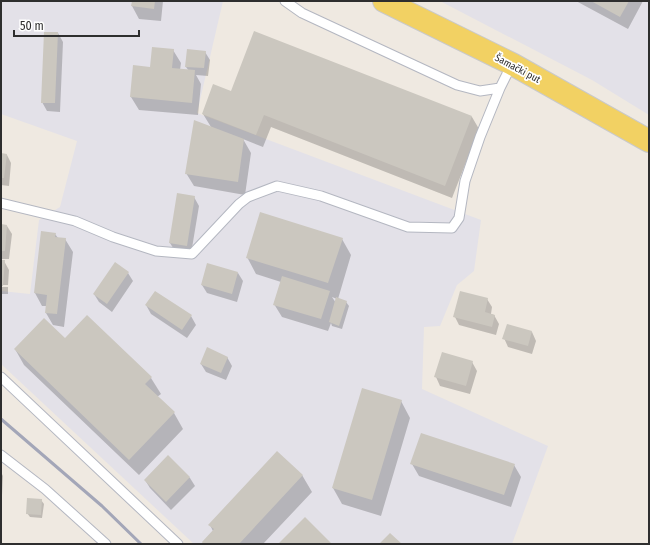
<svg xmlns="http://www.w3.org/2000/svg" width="650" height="545" viewBox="0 0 650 545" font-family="'Fira Sans Condensed',sans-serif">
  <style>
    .industrial { fill: #e3e1e8 }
    .shadow { fill: #0003; fill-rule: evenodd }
    .building { fill: #cbc7bf }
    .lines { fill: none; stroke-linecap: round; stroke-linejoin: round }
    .lane-casing { stroke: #b4b7c1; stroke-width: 11 }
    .primary-casing { stroke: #c9c9c9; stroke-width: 24 }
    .lane { stroke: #fff; stroke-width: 9 }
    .primary { stroke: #f2d163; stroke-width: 22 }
    .rail { stroke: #a3a6b8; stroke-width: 3 }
    .labels { text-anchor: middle; stroke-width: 3.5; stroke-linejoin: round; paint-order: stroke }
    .street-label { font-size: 10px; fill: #2e2e2e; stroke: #fff }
  </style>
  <rect width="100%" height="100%" fill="#efe9e1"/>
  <path class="industrial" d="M1,1H223L197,113L481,220L474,271L457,285L440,326L424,327L422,389L548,446L512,544H194L1,364V291L30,294L39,220L60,207L77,141L1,114Z
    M440,1H649V115L592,80Z"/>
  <path class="shadow" d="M133,1H163L161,21L139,19L132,6Z
    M576,1H643L628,29Z
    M58,33L63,42L60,112L47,111L42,102Z
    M173,50L181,63L180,70L189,71L186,67L205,52L210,60L208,76L196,75L201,84L198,115L139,110L131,97L151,68Z
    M232,92L472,117L479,129L452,198L271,127L263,147L243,139L251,153L245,195L194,186L186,173L211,127L203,114Z
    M1,154L7,155L11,163L9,186L1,185Z
    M194,197L199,206L191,254L175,251L170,243Z
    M1,225L7,226L12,234L9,259H1Z
    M42,232L55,234L58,238L65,239L73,252L64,327L53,325L46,313L47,306H42L35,293Z
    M342,239L351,255L338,299L346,302L349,306L342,329L332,326L331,323L328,331L282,317L274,304L281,282L256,274L247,257ZM332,297L337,299L336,303Z
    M1,261H4L9,270L8,285H1Z
    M128,273L133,281L112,312L99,302L94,294Z
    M238,273L243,281L237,302L207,293L202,285Z
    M1,287H8V294H1Z
    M487,299L492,307L491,314L494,315L499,324L496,335L459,325L455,317Z
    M146,305L191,316L196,325L187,338L151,314Z
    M532,332L536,341L532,354L508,347L504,338Z
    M65,339L151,378L161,394L157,397L174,413L183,429L139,475L24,365L15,349Z
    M227,357L232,366L226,380L206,372L201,364Z
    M472,362L477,371L470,394L440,386L436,377Z
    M401,401L410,418L381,516L342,504L333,488Z
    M168,457L190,478L195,486L171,510L150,488L145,480Z
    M412,464L514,465L521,477L511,507L419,476Z
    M1,472L3,476L1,515Z
    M302,475L312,492L263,544H204L213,531L210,525Z
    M41,500L44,504L42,518L30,517L27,513Z"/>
  <path class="building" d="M132,1H155L154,9L131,6Z
    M591,1H629L620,17Z
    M254,31L472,116L445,186L264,115L256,135L202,114L213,84L231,91Z
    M44,32H58L55,103H41Z
    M152,47L174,49L172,68L195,70L192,103L130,97L133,65L150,67Z
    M187,49L206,51L204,68L185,67Z
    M194,120L244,139L238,182L185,174Z
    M1,153L7,154L4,178H1Z
    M177,193L195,196L187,246L169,243Z
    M260,212L343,238L328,283L246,258Z
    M1,224L7,225L5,251H1Z
    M41,231L56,233L55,237L66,238L57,314L45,313L47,295L34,293Z
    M1,260H5L3,286H1Z
    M115,262L129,272L107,304L93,294Z
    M207,263L238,272L232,294L201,285Z
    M282,276L330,291L321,319L273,305Z
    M155,291L192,315L182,330L145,305Z
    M460,291L488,298L485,312L495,315L492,327L453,317Z
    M336,297L347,301L339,326L329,322Z
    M87,315L152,377L145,384L175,412L129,460L14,349L44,318L65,338Z
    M507,324L532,331L528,346L502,339Z
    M207,347L228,357L221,373L200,364Z
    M442,352L473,361L466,386L434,377Z
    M362,388L402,400L372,500L332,488Z
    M421,433L515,464L504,495L410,464Z
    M277,451L303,475L239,544H203L202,542L214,529L208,525Z
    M168,455L190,477L166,502L144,480Z
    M27,498L42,499L41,515L26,514Z
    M305,517L332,544H278Z
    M390,533L402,544H379Z"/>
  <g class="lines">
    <g class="lane-casing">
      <path id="lane" d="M285,1L302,13L457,85L480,91L500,88
        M1,203L75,221L113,237L156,251L192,254L239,204L248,197L277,186L321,196L408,227L452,228L459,218L465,181L480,137L500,88L512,64
        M1,377L178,544
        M1,455L45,489L106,544"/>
    </g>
    <g class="primary-casing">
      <path id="primary" d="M384,1L512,64L649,141"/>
    </g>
    <use href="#lane" class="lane"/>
    <use href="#primary" class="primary"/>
    <path class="rail" d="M1,419L102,506L141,544"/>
  </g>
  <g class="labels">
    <g class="street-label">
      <text transform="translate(518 68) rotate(28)" y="4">Šamački put</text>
    </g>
  </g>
  <rect width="650" height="545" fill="none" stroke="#2e2e2e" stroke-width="4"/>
  <path d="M14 30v6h125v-6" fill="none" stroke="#2e2e2e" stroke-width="2"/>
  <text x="20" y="30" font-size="12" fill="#2e2e2e" stroke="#ffffff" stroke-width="3" paint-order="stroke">50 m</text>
</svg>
